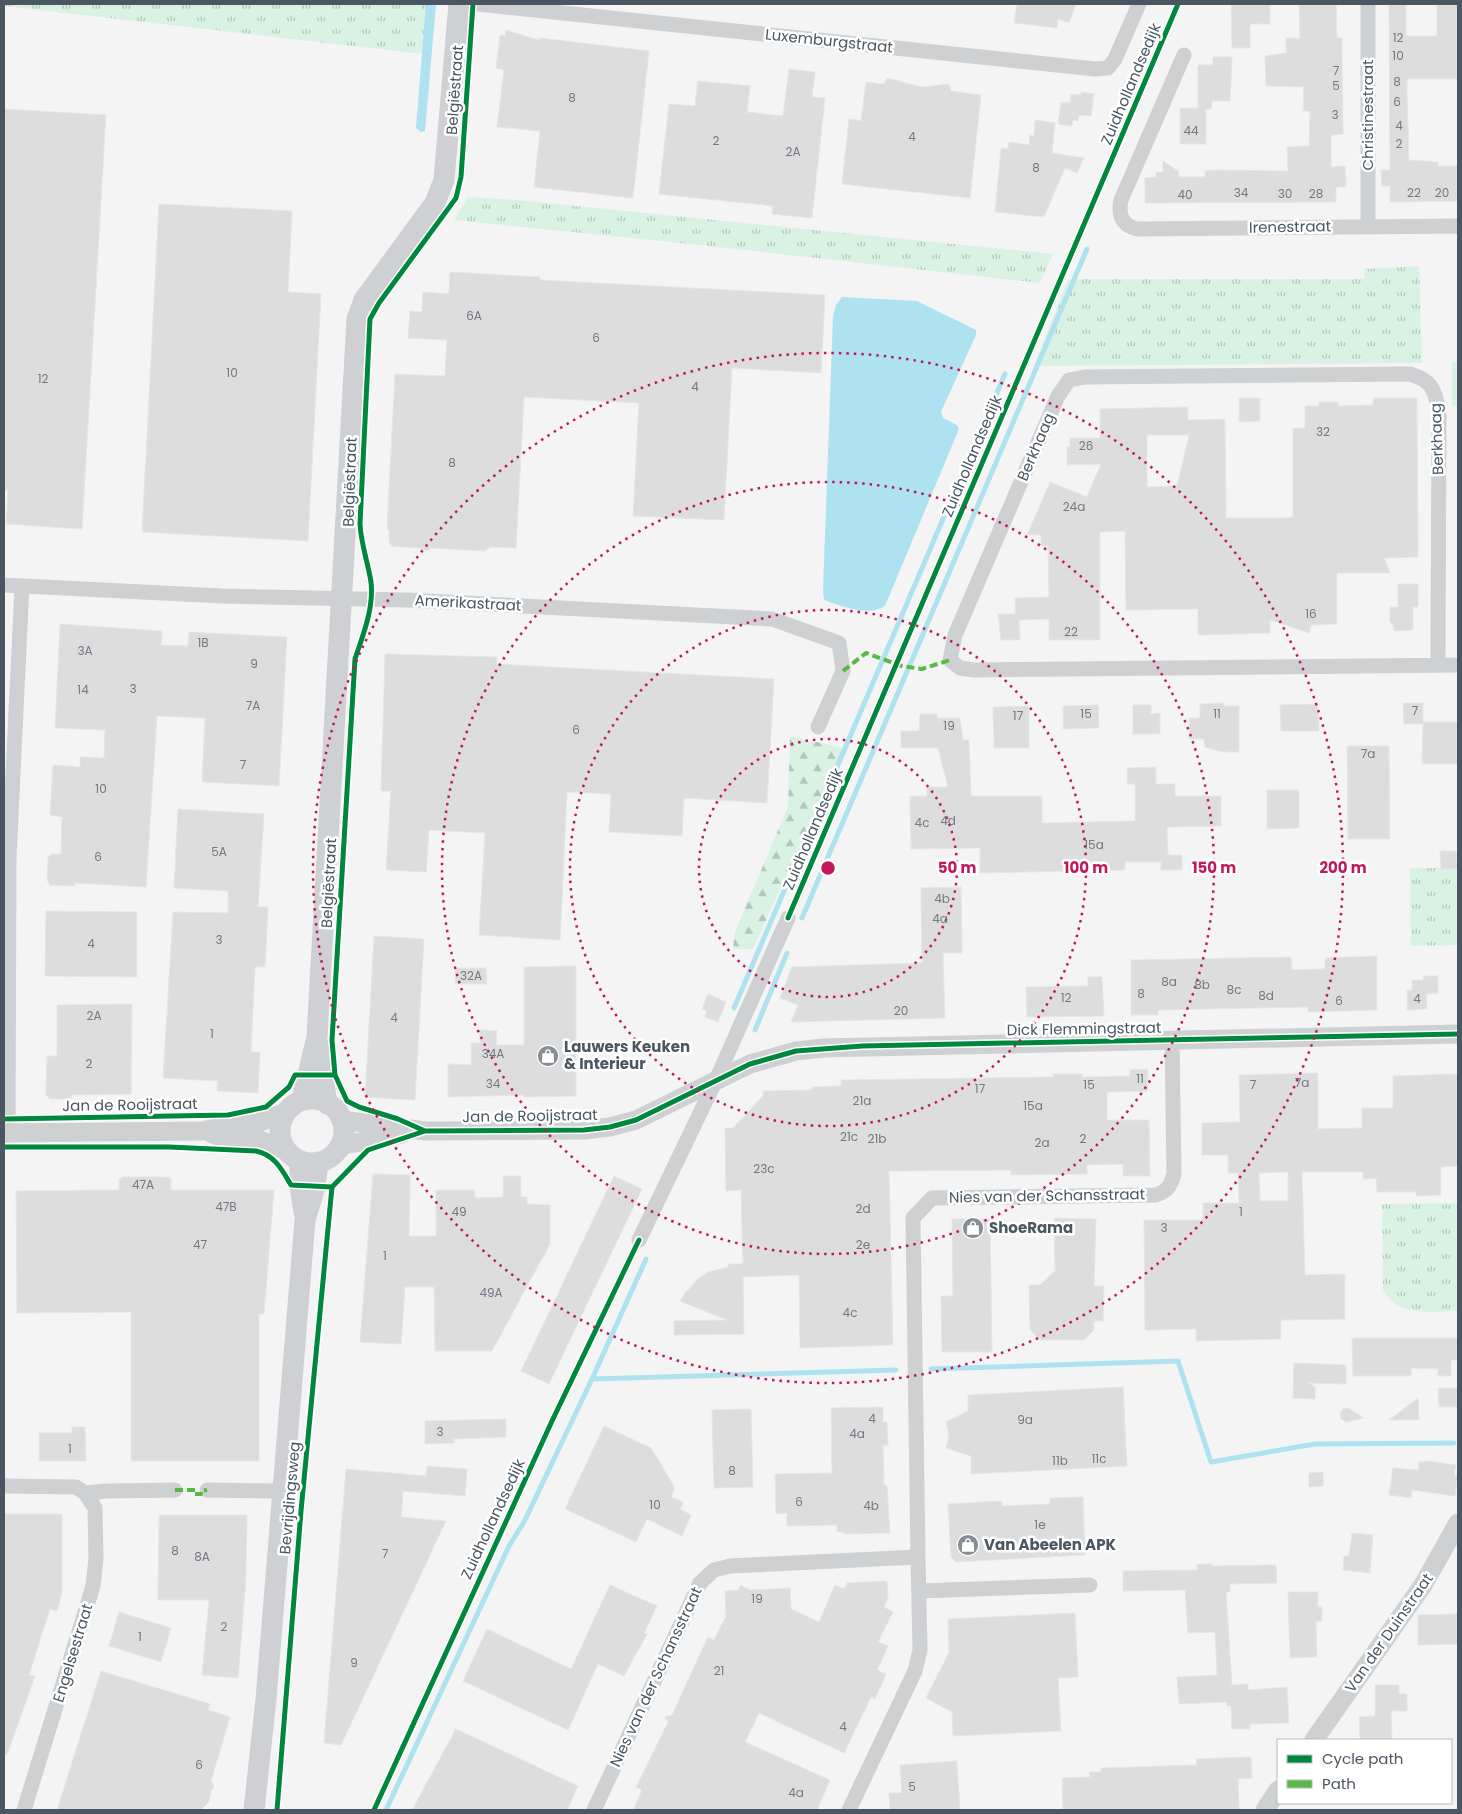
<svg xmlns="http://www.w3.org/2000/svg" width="1462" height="1814" viewBox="0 0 1462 1814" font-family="Poppins,sans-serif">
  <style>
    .grass { fill: url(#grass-tufts) }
    .forest { fill: url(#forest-firs) }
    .water { fill: #aee2f0 }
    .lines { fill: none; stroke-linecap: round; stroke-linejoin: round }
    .stream { stroke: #aee2f0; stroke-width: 5 }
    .building { fill: #ddddde; stroke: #e5e6e7; fill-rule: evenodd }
    .minor { stroke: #ced0d2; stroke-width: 15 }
    .tertiary { stroke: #ced0d2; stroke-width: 19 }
    .secondary { stroke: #ced0d4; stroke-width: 21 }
    .quiet { stroke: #58b947; stroke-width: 4; stroke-dasharray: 8 4; stroke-linecap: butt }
    .cycleway-casing { stroke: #fff; stroke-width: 8 }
    .cycleway { stroke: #00873e; stroke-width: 5 }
    .ring { fill: none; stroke: #c2185b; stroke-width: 2.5; stroke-dasharray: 2.5 5 }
    .labels { text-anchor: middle; stroke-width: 5; stroke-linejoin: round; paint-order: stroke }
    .number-label { font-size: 12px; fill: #707881 }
    .street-label { font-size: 15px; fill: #4a5661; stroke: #fff }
    .poi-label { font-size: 15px; font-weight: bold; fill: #4a5661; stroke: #fff; text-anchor: start }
    .centre { fill: #c2185b; stroke: #fff; stroke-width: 2.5 }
    .ring-label { font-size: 15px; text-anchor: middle; font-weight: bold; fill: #c2185b; stroke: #fff; stroke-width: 5; stroke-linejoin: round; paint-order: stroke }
  </style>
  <defs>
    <pattern id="grass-tufts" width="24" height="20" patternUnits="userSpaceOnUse" patternTransform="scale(1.25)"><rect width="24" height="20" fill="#d9f2e3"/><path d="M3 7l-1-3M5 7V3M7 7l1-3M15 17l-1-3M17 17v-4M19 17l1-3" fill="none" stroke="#b2c7bb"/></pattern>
    <pattern id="forest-firs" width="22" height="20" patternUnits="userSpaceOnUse" patternTransform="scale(1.25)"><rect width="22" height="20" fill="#d9f2e3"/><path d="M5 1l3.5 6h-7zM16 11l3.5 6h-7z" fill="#b2c7bb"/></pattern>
  </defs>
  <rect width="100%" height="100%" fill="#f4f4f4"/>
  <path class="grass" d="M4,4H427L423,54L4,6Z
    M468,197L517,200L1053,254L1040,283L710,246L454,220Z
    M1419,266L1422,363L1034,366L1068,279H1365L1364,269Z
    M1452,362H1458V406H1452Z
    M1410,868H1458V945L1411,946Z
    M1458,1203V1311C1430,1311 1400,1318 1383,1290L1382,1204Z"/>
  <path class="forest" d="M790,736L844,748L753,949H733L735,932L788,807Z"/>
  <path class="water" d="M426,4H436L425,131L421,132L416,128Z
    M842,297L917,301L976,330V335L941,412L943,418L957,425L959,429L885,606C868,617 842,606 824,600L823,590L833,316L836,305Z"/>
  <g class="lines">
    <path class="stream" d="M802,918L1087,249
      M734,1008L1005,374
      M755,1030L787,953
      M931,1369L1178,1361L1211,1462L1315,1444L1454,1443
      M592,1379L896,1370
      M386,1810L509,1546L524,1522L592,1379L646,1259"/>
  </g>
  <path class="building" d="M1017,4H1076L1069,23L1058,19L1057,28L1014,23Z
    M1231,4H1270V24H1250V48H1232Z
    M1299,4H1336L1337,38H1342L1343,134L1331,135V167L1345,166L1346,187H1336V202L1145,203V178L1156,177V172H1163V161L1178,171L1179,177H1205V171L1214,170L1288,171L1287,147L1309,146L1310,111H1303L1304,87L1266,86L1265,56L1286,53V38H1300Z
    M1389,4H1406V36H1437V4H1458V79H1407V93L1409,160L1438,162V166H1458V201L1390,202V186H1382L1381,170H1390Z
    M506,30L539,40L540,38L649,51L633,198L534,187L540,131L497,127L504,70L496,68L500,35L505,36Z
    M1213,57H1232L1230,101H1212L1211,109H1206V144H1180V108H1198V65H1213Z
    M789,69L815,72L812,97L825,98L812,218L772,214L773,206L659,194L669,104L695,106L698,81L750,86L747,112L783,116Z
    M887,78L921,87L949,84L951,91L981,95L970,198L842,184L849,119L861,121L866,82L884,84Z
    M1081,92L1094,94L1091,116L1079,115L1078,121L1073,120L1072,126L1058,124L1061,102L1070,103L1071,94L1081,95Z
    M4,109L106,115L82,529L6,524L8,490H4Z
    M1035,120L1055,123L1052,153L1084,158L1077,173L1065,168L1044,217L995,212L1001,148L1008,149L1009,142L1029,145L1030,135L1034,136Z
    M159,204L292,211L288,292L321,294L308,541L142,532Z
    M450,272L540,277V280L825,295L821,373L732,368L724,520L633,516L639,403L524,397L516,548L490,547L485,551L430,548L428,551L419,548L392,546L389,542V529H387L395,374L445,376L447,340L408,338L410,311L422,312L423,292L449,294Z
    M1239,398H1260V421L1239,422Z
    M1373,398H1417L1418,557L1384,558L1390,573H1337V624L1311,625L1309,633L1270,620V633L1198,635V609L1126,610L1125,531L1100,532V640H1049V619L1019,620L1020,640H1001L998,614H1015V598L1049,597L1048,546H1041V535H1027L1050,482L1087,497L1101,464L1067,465V447H1070V438H1100V409L1188,407V420L1225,419L1226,518H1285L1293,517V428H1305V406H1319V402H1338V406L1373,405ZM1147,435H1189L1177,486L1147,487Z
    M1398,584H1418V607H1413V630L1394,631L1393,623H1390V607H1398Z
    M60,624L162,631L161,645L188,646L189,632L287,637L279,786L202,782L205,718L157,716L146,887L75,883V886L50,885L47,880L48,857L52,854H61L62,817L50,815L53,765L80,767V757L104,758L105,730L55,728Z
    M385,654L497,657L496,664L774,679L767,803L684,798L682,836L609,832L611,794L567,792L560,940L479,935L485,833L429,830L426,872L386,870L391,791H381Z
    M1224,703V706H1239V752H1223L1205,747L1204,739H1190L1189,718H1200V704Z
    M1403,703H1423V722H1458V764H1422L1423,724H1404Z
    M1318,704L1319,731H1281L1280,705Z
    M1098,705L1099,728L1063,729V706Z
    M1133,705H1151V714L1160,713V734H1133Z
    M1029,706V748H994L993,707Z
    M920,714H937V718H960L963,740H969L971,796H1042V823L1135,821V784H1127V768L1156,767V784H1175V796H1221V826L1167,827L1168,855H1182V870H1161V862H1125V870L980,873V848L911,849L910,796H927V787H948L938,748H901V731H919Z
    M1347,746H1389L1390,839H1348Z
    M1267,790H1299V828L1267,829Z
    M178,809L264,814L258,907H268L265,967H255L251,1052H260L258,1093L217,1091L218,1081L163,1078L173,912L228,913V891L174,888Z
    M1440,851H1456L1458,869H1441Z
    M961,887L962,953H943L945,1018L791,1022L798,1005L780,998L792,967L922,963L921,888Z
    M46,911L137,912V977L45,976Z
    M374,936L424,939L415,1100L365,1097Z
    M1377,956V1010L1308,1012V1007L1158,1010V1015H1131V960L1291,957L1292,970L1325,969V958Z
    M576,966V1096L524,1097V1095L448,1097V1064L471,1065V1043H480L479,1030L497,1031L496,1045H524V967Z
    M455,968H486L487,984H455Z
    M1423,976H1438V993L1426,994L1427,1009L1407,1010V990H1412V980H1424Z
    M1088,977H1102L1104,1016L1027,1017L1026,987L1088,986Z
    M708,994L726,1002L718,1022L705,1017L707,1011L702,1009Z
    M132,1004L131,1094L71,1095V1099H50L46,1095L47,1056H57V1005Z
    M1148,1069V1091L1107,1092V1120H1149L1150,1176H1123V1164L1087,1165V1174L1011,1175V1170L889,1171L893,1345L800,1348L799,1275L743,1277L744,1334L674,1335V1321L727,1320L680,1301L686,1292L700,1277L709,1272L728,1267V1264H743L741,1190L726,1191L725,1128H733L763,1096V1091L812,1090V1087L841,1086V1080L1053,1077V1074H1082V1077L1130,1076V1070Z
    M1318,1073V1129L1362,1128V1108H1393V1076L1458,1074V1166L1441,1167V1195L1416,1196V1192H1377L1376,1178L1363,1179V1172H1302L1305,1275L1345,1274V1319L1281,1320V1339L1196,1341V1329L1145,1330L1144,1220H1203V1203H1239L1238,1173H1228V1155H1202V1123L1240,1122L1239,1075ZM1288,1172V1201H1260L1259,1173Z
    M373,1174L410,1175L409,1236H436V1190H475V1198L503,1197V1176H521V1197H527V1204L550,1205V1244L492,1351H435L434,1287H405L401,1344L360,1342Z
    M614,1176L642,1189L549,1384L521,1371Z
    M123,1177H167L171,1179V1190H274L264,1314H259V1461H131V1312L17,1313L16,1191L119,1190V1179Z
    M1054,1218L1096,1219L1094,1286H1104L1103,1321H1094V1330L1084,1340H1040L1030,1330L1029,1285H1040L1055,1271Z
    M952,1219H990L992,1352H942L941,1296H953Z
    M1352,1338H1458V1360H1451V1376H1438V1369L1411,1368V1376H1353Z
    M1294,1363L1346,1365V1384L1309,1383L1315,1387V1399L1293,1398Z
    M1123,1387L1127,1466L971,1474V1456L946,1448L949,1436L946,1422L968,1411V1395Z
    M1438,1388H1458V1407H1439Z
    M1418,1398L1419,1420H1389Z
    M883,1407V1422H887L888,1445H883L884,1485H887L890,1533L844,1534V1532H837V1525L787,1526V1513L776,1514L775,1474L832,1473L831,1408Z
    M1348,1408L1364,1418L1346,1422L1341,1419L1340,1414L1343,1409Z
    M751,1409L753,1487L714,1488L712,1410Z
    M506,1419V1437L454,1439V1443L425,1444V1421Z
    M604,1426L651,1448L675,1488L671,1497L683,1502L680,1509L691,1515L682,1536L647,1519L636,1542L565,1509Z
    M72,1427H85L86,1461H39V1433H72Z
    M1427,1461L1456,1465L1454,1475L1458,1476L1455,1496L1412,1490L1411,1498L1389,1495L1393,1468L1418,1470L1419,1462Z
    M427,1466L467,1469L465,1496L403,1491L401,1517L446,1521L341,1745L324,1743L346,1469L426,1476Z
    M1323,1472V1486L1309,1487V1473Z
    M1083,1497L1085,1555L956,1562L951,1557L948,1504L1002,1501V1506L1050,1504V1498Z
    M4,1514H62V1593L57,1611L50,1609L29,1675L35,1676L7,1755H4Z
    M159,1515H247L246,1579L238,1678L202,1675L209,1600H158Z
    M1352,1533L1373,1535L1370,1573L1343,1570L1344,1556H1349Z
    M1197,1564H1212V1566L1276,1565L1277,1583L1230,1584V1592H1226L1232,1685L1248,1684V1690L1287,1687L1289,1723L1250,1724V1729H1232L1231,1706H1227V1702L1179,1704L1177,1677L1217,1675L1215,1632L1188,1633L1185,1590L1123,1591V1571L1197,1570Z
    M887,1581L888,1598L884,1607L893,1612L878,1642L888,1646L877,1670L886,1674L875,1699L871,1697L844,1753L759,1713L745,1742L830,1780L817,1810H633L642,1790L636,1787L668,1722L665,1717L672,1715L708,1637L714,1640L726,1616L725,1591L738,1590L741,1585L750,1590L790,1588L791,1609L819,1622L835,1585L844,1589L847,1583Z
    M610,1585L657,1606L644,1633L647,1634L624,1676L598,1664L568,1730L463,1681L487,1629L571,1669Z
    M1288,1592H1318V1607H1322V1621L1316,1622L1317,1657L1290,1658Z
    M119,1612L171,1628L161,1662L109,1646Z
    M1075,1613L1078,1677L1058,1678L1061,1731L953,1736L952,1712L926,1698L949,1653L948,1619Z
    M1458,1614V1644L1418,1645V1615Z
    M101,1671L210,1704L208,1710L230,1717L211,1781L214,1786L211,1791L209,1802L201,1810H57Z
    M1375,1685H1399V1694H1407V1711H1391L1392,1740H1360L1359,1717L1375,1716Z
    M456,1729L578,1786L567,1810H412Z
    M1251,1757L1252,1778L1238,1779L1239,1810H1063L1062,1778L1090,1777L1089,1772H1101V1768L1197,1765L1196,1759Z
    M957,1761L960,1810H890L889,1793H902L900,1765Z"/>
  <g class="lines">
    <path class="minor" d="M478,4L1095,69L1108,68L1115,59L1139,4
      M1368,4V227
      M1184,55L1121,200C1118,215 1122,225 1137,229L1458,226
      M4,585L222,596L407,600L772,619L839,643L843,671L818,727
      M1438,665L1439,411C1434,389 1433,381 1410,374L1085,377L1069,380L1058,396L955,635L950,660L960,668L974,670L1458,665
      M8,1133L9,858L22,586
      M639,1240L716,1080L788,918
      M4,1486L76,1487L85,1493L95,1508L96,1559L93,1586L24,1810
      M207,1490L282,1491
      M85,1493L108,1491L175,1490
      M918,1557L913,1218L932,1198L1156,1195C1168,1191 1171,1185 1174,1174L1172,1040
      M920,1591L1090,1585
      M594,1810L700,1583L714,1570L730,1566L918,1557L920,1650L915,1671L849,1810"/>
    <path class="tertiary" d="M341,1120L425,1131L584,1130L610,1127L636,1120L750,1064L796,1051L823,1048L1458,1034
      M4,1133L204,1131L222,1126L257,1123L286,1112
      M212,1134L222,1137L256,1139L285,1149
      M339,1146L402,1134
      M1314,1740L1423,1585L1458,1523
      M1265,1810L1278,1790"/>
    <path class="secondary" d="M318,1045L327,1104
      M280 1131a32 32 0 1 1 64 0a32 32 0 1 1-64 0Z
      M302,1100L317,1037L357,319L364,300L435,203L444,180L459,4
      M300,1161V1186L304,1212
      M254,1810L266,1699L305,1220L315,1187L318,1162"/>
    <path class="quiet" d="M843,671L866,653L902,666L922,669L950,660
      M175,1490H195V1494H201V1491L207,1490"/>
    <g class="cycleway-casing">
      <path id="cycleway" d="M788,918L1178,4
        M4,1119L228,1115L266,1107L289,1087L295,1075H335
        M425,1131L398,1119L359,1107L347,1101L335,1075L332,1040L355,659C363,635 374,608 371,582C368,563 361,544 360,524L370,319L379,303L456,198L461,177L473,4
        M4,1147H169L256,1151C275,1155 282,1170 291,1185L332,1187L368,1150L425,1131L584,1130L610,1127L636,1120L750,1064L796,1051L862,1046L1458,1034
        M277,1810L301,1511L332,1187
        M374,1810L552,1421L639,1240"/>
    </g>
    <use href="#cycleway" class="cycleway"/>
  </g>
  <g class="ring">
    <circle cx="828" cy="868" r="129"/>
    <circle cx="828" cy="868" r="258"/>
    <circle cx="828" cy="868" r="386"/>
    <circle cx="828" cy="868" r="515"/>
  </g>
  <defs>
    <g id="shop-disc" transform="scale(1.125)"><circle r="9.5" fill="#868d94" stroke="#fff"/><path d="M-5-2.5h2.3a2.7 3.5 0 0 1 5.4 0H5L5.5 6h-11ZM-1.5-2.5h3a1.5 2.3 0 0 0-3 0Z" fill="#fff"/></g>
  </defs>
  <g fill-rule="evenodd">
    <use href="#shop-disc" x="548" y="1056"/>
    <use href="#shop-disc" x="973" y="1228"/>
    <use href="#shop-disc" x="968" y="1545"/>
  </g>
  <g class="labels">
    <g class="number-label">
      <text x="1398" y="42">12</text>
      <text x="1398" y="60">10</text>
      <text x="1336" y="75">7</text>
      <text x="1397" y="86">8</text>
      <text x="1336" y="90">5</text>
      <text x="572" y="102">8</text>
      <text x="1397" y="106">6</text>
      <text x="1335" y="119">3</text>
      <text x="1399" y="130">4</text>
      <text x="1191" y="135">44</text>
      <text x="912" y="141">4</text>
      <text x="716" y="145">2</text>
      <text x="1399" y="148">2</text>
      <text x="793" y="156">2A</text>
      <text x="1036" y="172">8</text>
      <text x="1241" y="197">34</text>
      <text x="1414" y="197">22</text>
      <text x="1442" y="197">20</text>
      <text x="1285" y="198">30</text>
      <text x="1316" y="198">28</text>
      <text x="1185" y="199">40</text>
      <text x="474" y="320">6A</text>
      <text x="596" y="342">6</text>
      <text x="232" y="377">10</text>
      <text x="43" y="383">12</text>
      <text x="695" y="391">4</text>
      <text x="1323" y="436">32</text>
      <text x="1086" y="450">26</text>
      <text x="452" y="467">8</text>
      <text x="1074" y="511">24a</text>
      <text x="1311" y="618">16</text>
      <text x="1071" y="636">22</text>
      <text x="203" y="647">1B</text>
      <text x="85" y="655">3A</text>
      <text x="254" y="668">9</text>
      <text x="133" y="693">3</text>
      <text x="83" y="694">14</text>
      <text x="253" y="710">7A</text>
      <text x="1415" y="715">7</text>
      <text x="1086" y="718">15</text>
      <text x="1217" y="718">11</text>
      <text x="1018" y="720">17</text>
      <text x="949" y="730">19</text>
      <text x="576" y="734">6</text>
      <text x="1368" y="758">7a</text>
      <text x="243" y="769">7</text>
      <text x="101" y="793">10</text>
      <text x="948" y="825">4d</text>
      <text x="922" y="827">4c</text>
      <text x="1094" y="849">15a</text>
      <text x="219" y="856">5A</text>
      <text x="98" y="861">6</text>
      <text x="942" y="903">4b</text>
      <text x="940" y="923">4a</text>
      <text x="219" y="944">3</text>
      <text x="91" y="948">4</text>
      <text x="471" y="980">32A</text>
      <text x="1169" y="986">8a</text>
      <text x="1202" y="989">8b</text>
      <text x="1234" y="994">8c</text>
      <text x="1141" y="998">8</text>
      <text x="1266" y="1000">8d</text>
      <text x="1066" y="1002">12</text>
      <text x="1417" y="1003">4</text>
      <text x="1339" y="1005">6</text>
      <text x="901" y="1015">20</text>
      <text x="94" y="1020">2A</text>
      <text x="394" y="1022">4</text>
      <text x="212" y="1038">1</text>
      <text x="493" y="1058">34A</text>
      <text x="89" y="1068">2</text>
      <text x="1140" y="1083">11</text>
      <text x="1302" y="1087">7a</text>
      <text x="493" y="1088">34</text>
      <text x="1089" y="1089">15</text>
      <text x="1253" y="1089">7</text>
      <text x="980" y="1093">17</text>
      <text x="862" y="1105">21a</text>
      <text x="1033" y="1110">15a</text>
      <text x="849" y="1141">21c</text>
      <text x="877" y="1143">21b</text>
      <text x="1083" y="1143">2</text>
      <text x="1042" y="1147">2a</text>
      <text x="764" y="1173">23c</text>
      <text x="143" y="1189">47A</text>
      <text x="226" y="1211">47B</text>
      <text x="863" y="1213">2d</text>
      <text x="459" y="1216">49</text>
      <text x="1241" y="1216">1</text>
      <text x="1164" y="1232">3</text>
      <text x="200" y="1249">47</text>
      <text x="863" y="1249">2e</text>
      <text x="385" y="1260">1</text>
      <text x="491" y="1297">49A</text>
      <text x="850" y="1317">4c</text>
      <text x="872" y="1423">4</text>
      <text x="1025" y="1424">9a</text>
      <text x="440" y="1436">3</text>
      <text x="857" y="1438">4a</text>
      <text x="70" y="1453">1</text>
      <text x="1099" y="1463">11c</text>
      <text x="1060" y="1465">11b</text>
      <text x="732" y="1475">8</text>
      <text x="799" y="1506">6</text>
      <text x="655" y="1509">10</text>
      <text x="871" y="1510">4b</text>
      <text x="1040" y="1529">1e</text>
      <text x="175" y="1555">8</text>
      <text x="385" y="1558">7</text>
      <text x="202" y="1561">8A</text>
      <text x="757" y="1603">19</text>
      <text x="224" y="1631">2</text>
      <text x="140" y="1641">1</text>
      <text x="354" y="1667">9</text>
      <text x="719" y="1675">21</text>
      <text x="843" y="1731">4</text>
      <text x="199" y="1769">6</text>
      <text x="912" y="1791">5</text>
      <text x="796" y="1797">4a</text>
    </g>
    <g class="street-label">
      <text transform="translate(829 41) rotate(6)" y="5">Luxemburgstraat</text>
      <text transform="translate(1131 84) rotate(-67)" y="5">Zuidhollandsedijk</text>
      <text transform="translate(455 90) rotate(-86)" y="5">Belgiëstraat</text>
      <text transform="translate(1368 115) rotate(-90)" y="5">Christinestraat</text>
      <text transform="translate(1290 227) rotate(-1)" y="5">Irenestraat</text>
      <text transform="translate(1437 439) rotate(-92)" y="5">Berkhaag</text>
      <text transform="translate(1036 447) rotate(-67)" y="5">Berkhaag</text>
      <text transform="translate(972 456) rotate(-67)" y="5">Zuidhollandsedijk</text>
      <text transform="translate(350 482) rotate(-88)" y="5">Belgiëstraat</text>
      <text transform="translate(468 603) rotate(3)" y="5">Amerikastraat</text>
      <text transform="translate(813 829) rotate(-67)" y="5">Zuidhollandsedijk</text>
      <text transform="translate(329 883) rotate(-87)" y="5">Belgiëstraat</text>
      <text transform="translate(1084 1029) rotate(-1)" y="5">Dick Flemmingstraat</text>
      <text transform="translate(130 1105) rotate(-1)" y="5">Jan de Rooijstraat</text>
      <text transform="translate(530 1116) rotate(-1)" y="5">Jan de Rooijstraat</text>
      <text transform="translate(1047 1196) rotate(-1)" y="5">Nies van der Schansstraat</text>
      <text transform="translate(290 1498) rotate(-85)" y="5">Bevrijdingsweg</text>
      <text transform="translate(493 1519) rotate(-65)" y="5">Zuidhollandsedijk</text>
      <text transform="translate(1389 1633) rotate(-55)" y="5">Van der Duinstraat</text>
      <text transform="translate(73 1653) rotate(-73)" y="5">Engelsestraat</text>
      <text transform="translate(656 1677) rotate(-65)" y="5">Nies van der Schansstraat</text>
    </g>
    <g class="poi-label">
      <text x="564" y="1052">Lauwers Keuken<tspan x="564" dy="17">&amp; Interieur</tspan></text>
      <text x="989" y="1233">ShoeRama</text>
      <text x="984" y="1550">Van Abeelen APK</text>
    </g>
  </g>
  <circle cx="828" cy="868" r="8" class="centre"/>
  <g class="ring-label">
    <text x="957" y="873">50 m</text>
    <text x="1086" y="873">100 m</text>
    <text x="1214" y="873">150 m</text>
    <text x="1343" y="873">200 m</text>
  </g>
  <rect width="1462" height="1814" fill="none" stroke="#4a5661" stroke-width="10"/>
  <rect x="1277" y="1739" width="175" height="65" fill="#ffffff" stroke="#b7bbc0"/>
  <rect x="1287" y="1755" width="25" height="8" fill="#00873e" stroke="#b7bbc0"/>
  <text x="1322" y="1764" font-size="15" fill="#4a5661">Cycle path</text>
  <rect x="1287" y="1780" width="25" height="8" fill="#58b947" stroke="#b7bbc0"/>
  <text x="1322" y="1789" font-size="15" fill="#4a5661">Path</text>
</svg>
